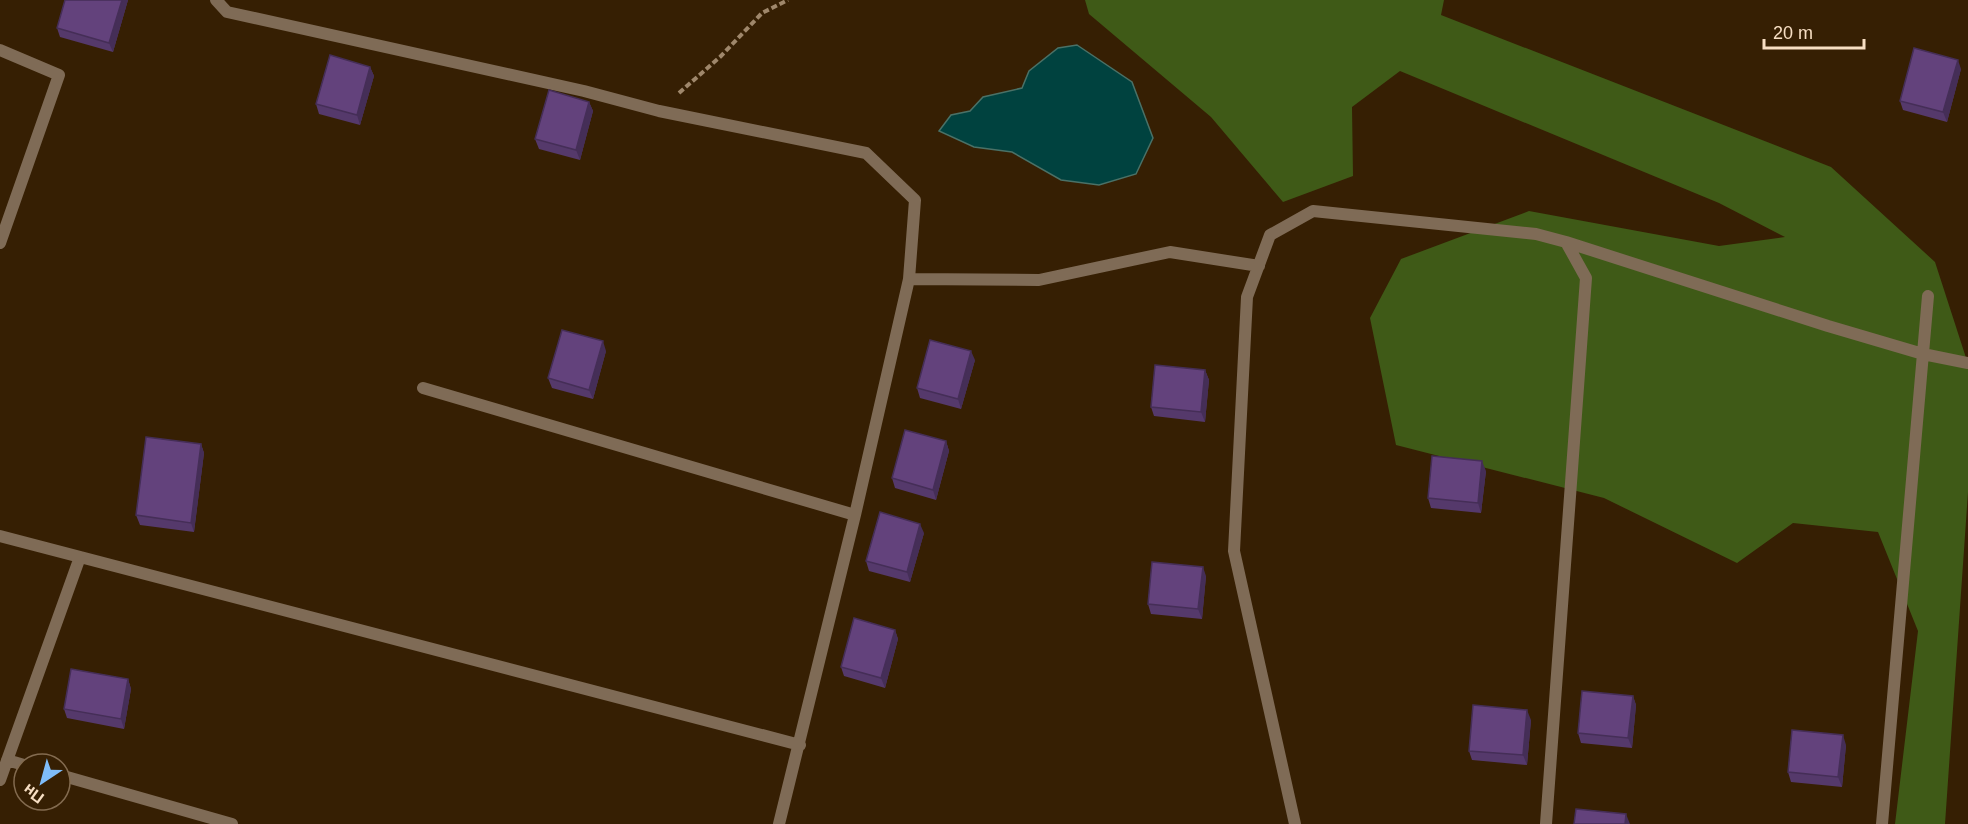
<svg xmlns="http://www.w3.org/2000/svg" width="1968" height="824" viewBox="0 0 1968 824" font-family="Arial,sans-serif">
  <style>
    .forest { fill: #3f5a17 }
    .water { fill: #00423f; stroke: #4a7167; stroke-width: 1.5 }
    .lines { fill: none; stroke-linecap: round; stroke-linejoin: round }
    .path { stroke: #9f876b; stroke-width: 4; stroke-dasharray: 6 3; stroke-linecap: butt }
    .minor { stroke: #7f6b56; stroke-width: 12 }
    .wall { fill: #55396b }
    .shaded-wall { fill: #452e57 }
    .building { fill: #63427c; stroke: #452e57; stroke-width: 1.5 }
  </style>
  <rect width="100%" height="100%" fill="#361f03"/>
  <path class="forest" d="M1085,0H1444L1441,15L1831,167L1935,262L1968,364V492L1945,824H1895L1918,631L1878,532L1793,523L1737,563L1604,498L1396,445L1370,318L1401,259L1529,211L1719,246L1785,237L1719,203L1400,71L1352,107L1353,176L1283,202L1211,117L1089,14Z"/>
  <path class="water" d="M1077,45L1132,82L1153,138L1136,174L1099,185L1061,180L1012,152L974,147L939,131L951,115L970,111L983,97L1022,88L1029,71L1058,48Z"/>
  <g class="lines">
    <path class="path" d="M679,93L720,57L762,13L788,0"/>
    <path class="minor" d="M216,0L227,12L584,91L659,111L866,153L915,200L909,279L855,515L779,824
      M0,50L59,75L0,243
      M1566,242L1828,326L1923,354L1968,363
      M909,279L1039,280L1170,252L1259,266
      M423,388L855,515
      M0,536L800,745
      M7,760L24,765
      M60,775L232,824
      M0,780L80,557
      M1295,824L1234,551L1247,297L1270,235L1313,211L1536,234L1566,242L1586,278L1546,824
      M1882,824L1928,296"/>
  </g>
  <path class="wall" d="M65,0H128L113,52L60,37L57,28Z
    M370,67L374,76L360,125L319,114L316,104Z
    M1961,69L1947,122L1903,110L1900,101Z
    M589,102L593,111L580,160L539,149L535,139Z
    M606,351L593,399L552,388L548,378Z
    M975,360L961,409L920,398L917,388Z
    M1205,370L1209,380L1205,422L1154,416L1151,407Z
    M946,441L949,451L936,500L895,488L892,478Z
    M201,444L204,453L194,532L140,525L136,515Z
    M1486,471L1481,513L1431,508L1428,498Z
    M924,533L910,582L869,571L866,561Z
    M1206,576L1202,619L1151,614L1148,604Z
    M895,630L898,639L885,688L844,676L841,667Z
    M128,679L131,689L124,729L67,718L64,709Z
    M1633,696L1636,705L1632,748L1581,743L1578,733Z
    M1531,720L1527,765L1472,760L1469,751Z
    M1846,745L1842,787L1791,782L1788,772Z"/>
  <path class="shaded-wall" d="M122,0H128L113,52L109,43Z
    M1958,60L1961,69L1947,122L1943,112Z
    M370,67L374,76L360,125L357,115Z
    M589,102L593,111L580,160L576,150Z
    M603,341L606,351L593,399L589,390Z
    M971,351L975,360L961,409L958,399Z
    M1205,370L1209,380L1205,422L1201,412Z
    M946,441L949,451L936,500L933,490Z
    M201,444L204,453L194,532L191,523Z
    M1482,461L1486,471L1481,513L1478,503Z
    M920,524L924,533L910,582L907,572Z
    M1203,567L1206,576L1202,619L1198,609Z
    M895,630L898,639L885,688L881,678Z
    M128,679L131,689L124,729L121,719Z
    M1633,696L1636,705L1632,748L1628,738Z
    M1527,710L1531,720L1527,765L1523,755Z
    M1843,735L1846,745L1842,787L1838,777Z
    M1626,814L1630,824H1625Z"/>
  <path class="building" d="M65,0H122L109,43L57,28Z
    M1914,48L1958,60L1943,112L1900,101Z
    M330,55L370,67L357,115L316,104Z
    M549,90L589,102L576,150L535,139Z
    M562,330L603,341L589,390L548,378Z
    M930,340L971,351L958,399L917,388Z
    M1155,365L1205,370L1201,412L1151,407Z
    M905,430L946,441L933,490L892,478Z
    M146,437L201,444L191,523L136,515Z
    M1432,456L1482,461L1478,503L1428,498Z
    M880,512L920,524L907,572L866,561Z
    M1152,562L1203,567L1198,609L1148,604Z
    M854,618L895,630L881,678L841,667Z
    M71,669L128,679L121,719L64,709Z
    M1582,691L1633,696L1628,738L1578,733Z
    M1473,705L1527,710L1523,755L1469,751Z
    M1792,730L1843,735L1838,777L1788,772Z
    M1576,809L1626,814L1625,824H1574Z"/>
  <g transform="translate(42 782) rotate(216)"><circle r="28" fill="#361f03" stroke="#836b50" stroke-width="1.5"/>
  <path d="M0-4.5L10 22L0 15L-10 22Z" fill="#7fbdfa"/>
  <text y="-9" font-size="16" font-weight="bold" text-anchor="middle" fill="#f7dec3">Пн</text>
  </g>
  <path d="M1764 39v9h100v-9" fill="none" stroke="#f7dec3" stroke-width="3"/>
  <text x="1773" y="39" font-size="18" fill="#f7dec3" stroke="#361f03" stroke-width="4.5" paint-order="stroke">20 m</text>
</svg>
